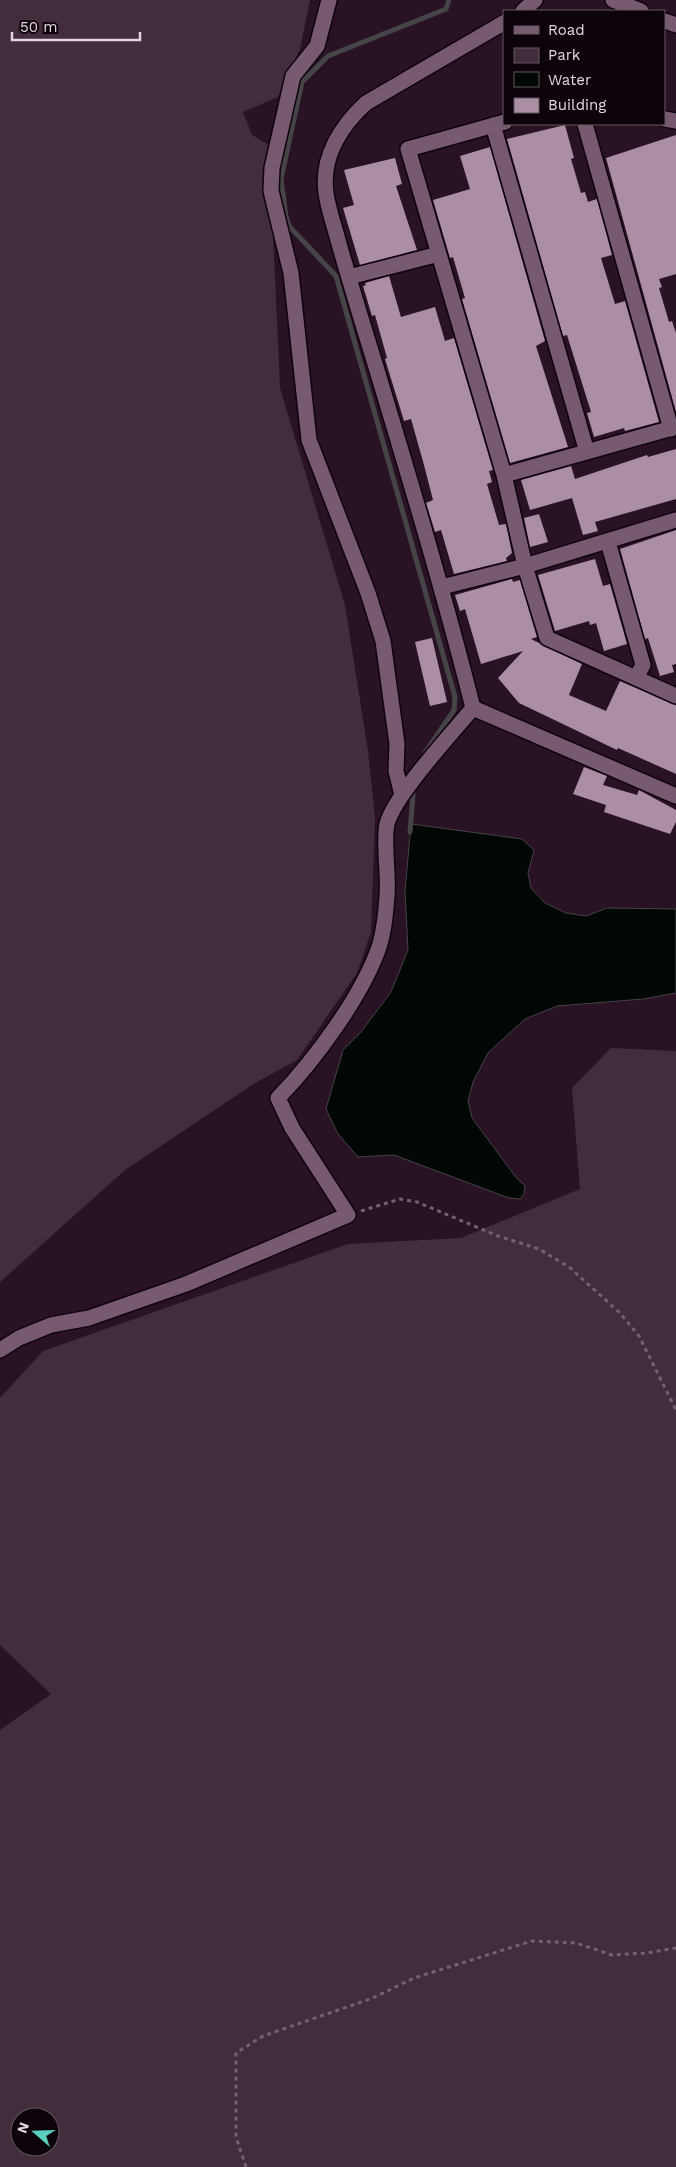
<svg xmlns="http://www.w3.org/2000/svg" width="676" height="2167" viewBox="0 0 676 2167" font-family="'Work Sans',sans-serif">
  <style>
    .green { fill: #422d3d; fill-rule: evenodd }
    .water { fill: #000705; stroke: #454447 }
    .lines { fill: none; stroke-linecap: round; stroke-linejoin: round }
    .stream { stroke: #454447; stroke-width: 5 }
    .building { fill: #ac8ea4 }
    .minor-casing { stroke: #11010e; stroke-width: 18 }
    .path { stroke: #756071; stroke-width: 3; stroke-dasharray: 4 4; stroke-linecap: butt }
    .minor { stroke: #775a70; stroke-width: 15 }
  </style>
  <rect width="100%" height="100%" fill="#2a1225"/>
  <path class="green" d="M0,0H310L300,49L278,97L243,112L252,135L269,145L280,388L345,605L368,751L375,818L371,932L357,973L297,1060L255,1083L125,1170L0,1282Z
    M611,1048L676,1051V2167H0V1730L51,1694L0,1645V1398L43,1351L348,1244L461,1238L580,1189L572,1088ZM20,2117H50V2147H20Z"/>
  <path class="water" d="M411,824L522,839L534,850L528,873L531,888L545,903L566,913L586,916L607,908L676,909V993L643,999L557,1006L525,1019L488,1053L473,1082L468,1101L472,1118L515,1176L525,1186L524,1194L520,1199L509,1198L394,1155L358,1157L338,1134L326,1109L343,1050L361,1032L391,992L408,950L405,891Z"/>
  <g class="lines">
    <path class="stream" d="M425,753L454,710L455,697L336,276L289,226L286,216L281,179L302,82L328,56L446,9L449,0
      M410,832L413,794"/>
  </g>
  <path class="building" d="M565,125L574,158L571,159L581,193L585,192L588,202L597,199L612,255L601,258L615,304L625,301L659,422L625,431L624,428L594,437L587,413L591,412L567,335L563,336L507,139Z
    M676,135V274L659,279L662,287L659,288L669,322L672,321L676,333V412L606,158Z
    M490,147L545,341L536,346L568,447L510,463L462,299L465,298L453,257L450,258L433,200L470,189L460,156Z
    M395,158L402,184L396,186L417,250L360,265L343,208L354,205L344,170Z
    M389,276L401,317L435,307L445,341L454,338L493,470L489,471L492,482L487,484L499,525L506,524L512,553L506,558L507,561L454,574L441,530L435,532L426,503L433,500L424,465L411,419L404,421L385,359L387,358L375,315L372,316L363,286L366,285L365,283Z
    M676,449V499L595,522L598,531L583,535L572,498L530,510L521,480L571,466L575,479L647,455L648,457Z
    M539,514L548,542L530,547L524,518Z
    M676,530V664L672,665L674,672L660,676L648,638L645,639L620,549Z
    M595,559L603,586L610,584L627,644L604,651L596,623L590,625L589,621L555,631L538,575Z
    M512,579L513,582L520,580L537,637L531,639L582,664L569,695L606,711L620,681L676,705V774L618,748L617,750L519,703L498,678L523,651L481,664L465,609L460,611L455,595Z
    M432,638L447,702L430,706L415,642Z
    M584,767L607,776L603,785L637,795L639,790L676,810V822L670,834L604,812L606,805L573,794Z"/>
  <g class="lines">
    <g class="minor-casing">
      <path id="minor" d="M329,0L317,46L293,76L272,168L271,191L291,273L309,440L368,593L383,641L397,744L396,771L402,795
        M613,0L641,11
        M523,11L535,0
        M665,21L676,25
        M665,119L676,121
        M505,122L408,149L504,475L525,566L547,638L676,696
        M585,124L671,429
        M493,125L587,452
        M349,277L439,254
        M504,475L676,427
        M608,542L643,665L636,678
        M442,587L525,566L676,520
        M473,708C444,593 410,480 376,367C363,325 350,283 338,240C334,225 328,208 326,193C321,157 341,126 366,103L505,22
        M473,708L676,796
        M0,1350L19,1338L51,1325L89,1318L186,1284L348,1215L292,1128L278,1098C314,1061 364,994 380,944C384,930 386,911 387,896C389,876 383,841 387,824C394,796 452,733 473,708"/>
    </g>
    <path class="path" d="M361,1211L400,1199L417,1202L498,1236L539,1249L569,1267L619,1312L639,1336L676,1410
      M246,2167L236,2137V2053L263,2036L373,1998L414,1978L532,1941L576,1943L612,1955L647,1953L676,1948"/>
    <use href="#minor" class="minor"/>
  </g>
  <rect x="503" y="10" width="162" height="115" fill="#0c040a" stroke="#635760"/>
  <rect x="514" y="26" width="25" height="8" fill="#775a70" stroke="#635760"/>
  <text x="548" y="35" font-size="15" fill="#e5d4e1">Road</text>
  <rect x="514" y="48" width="25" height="15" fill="#422d3d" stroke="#635760"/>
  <text x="548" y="60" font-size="15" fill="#e5d4e1">Park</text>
  <rect x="514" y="72" width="25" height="15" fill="#000705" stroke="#635760"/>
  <text x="548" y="85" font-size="15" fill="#e5d4e1">Water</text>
  <rect x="514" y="98" width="25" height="15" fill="#ac8ea4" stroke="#635760"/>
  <text x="548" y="110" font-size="15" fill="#e5d4e1">Building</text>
  <g transform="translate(35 2132) rotate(290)"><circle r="24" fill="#0c040a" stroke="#635760"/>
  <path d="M0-4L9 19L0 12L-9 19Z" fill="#59cebe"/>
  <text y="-8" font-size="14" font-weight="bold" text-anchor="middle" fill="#e5d4e1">N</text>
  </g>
  <path d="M12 32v8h128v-8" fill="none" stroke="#e5d4e1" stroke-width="2.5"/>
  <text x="20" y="32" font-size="15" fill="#e5d4e1" stroke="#0c040a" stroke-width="4" paint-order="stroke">50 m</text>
</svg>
